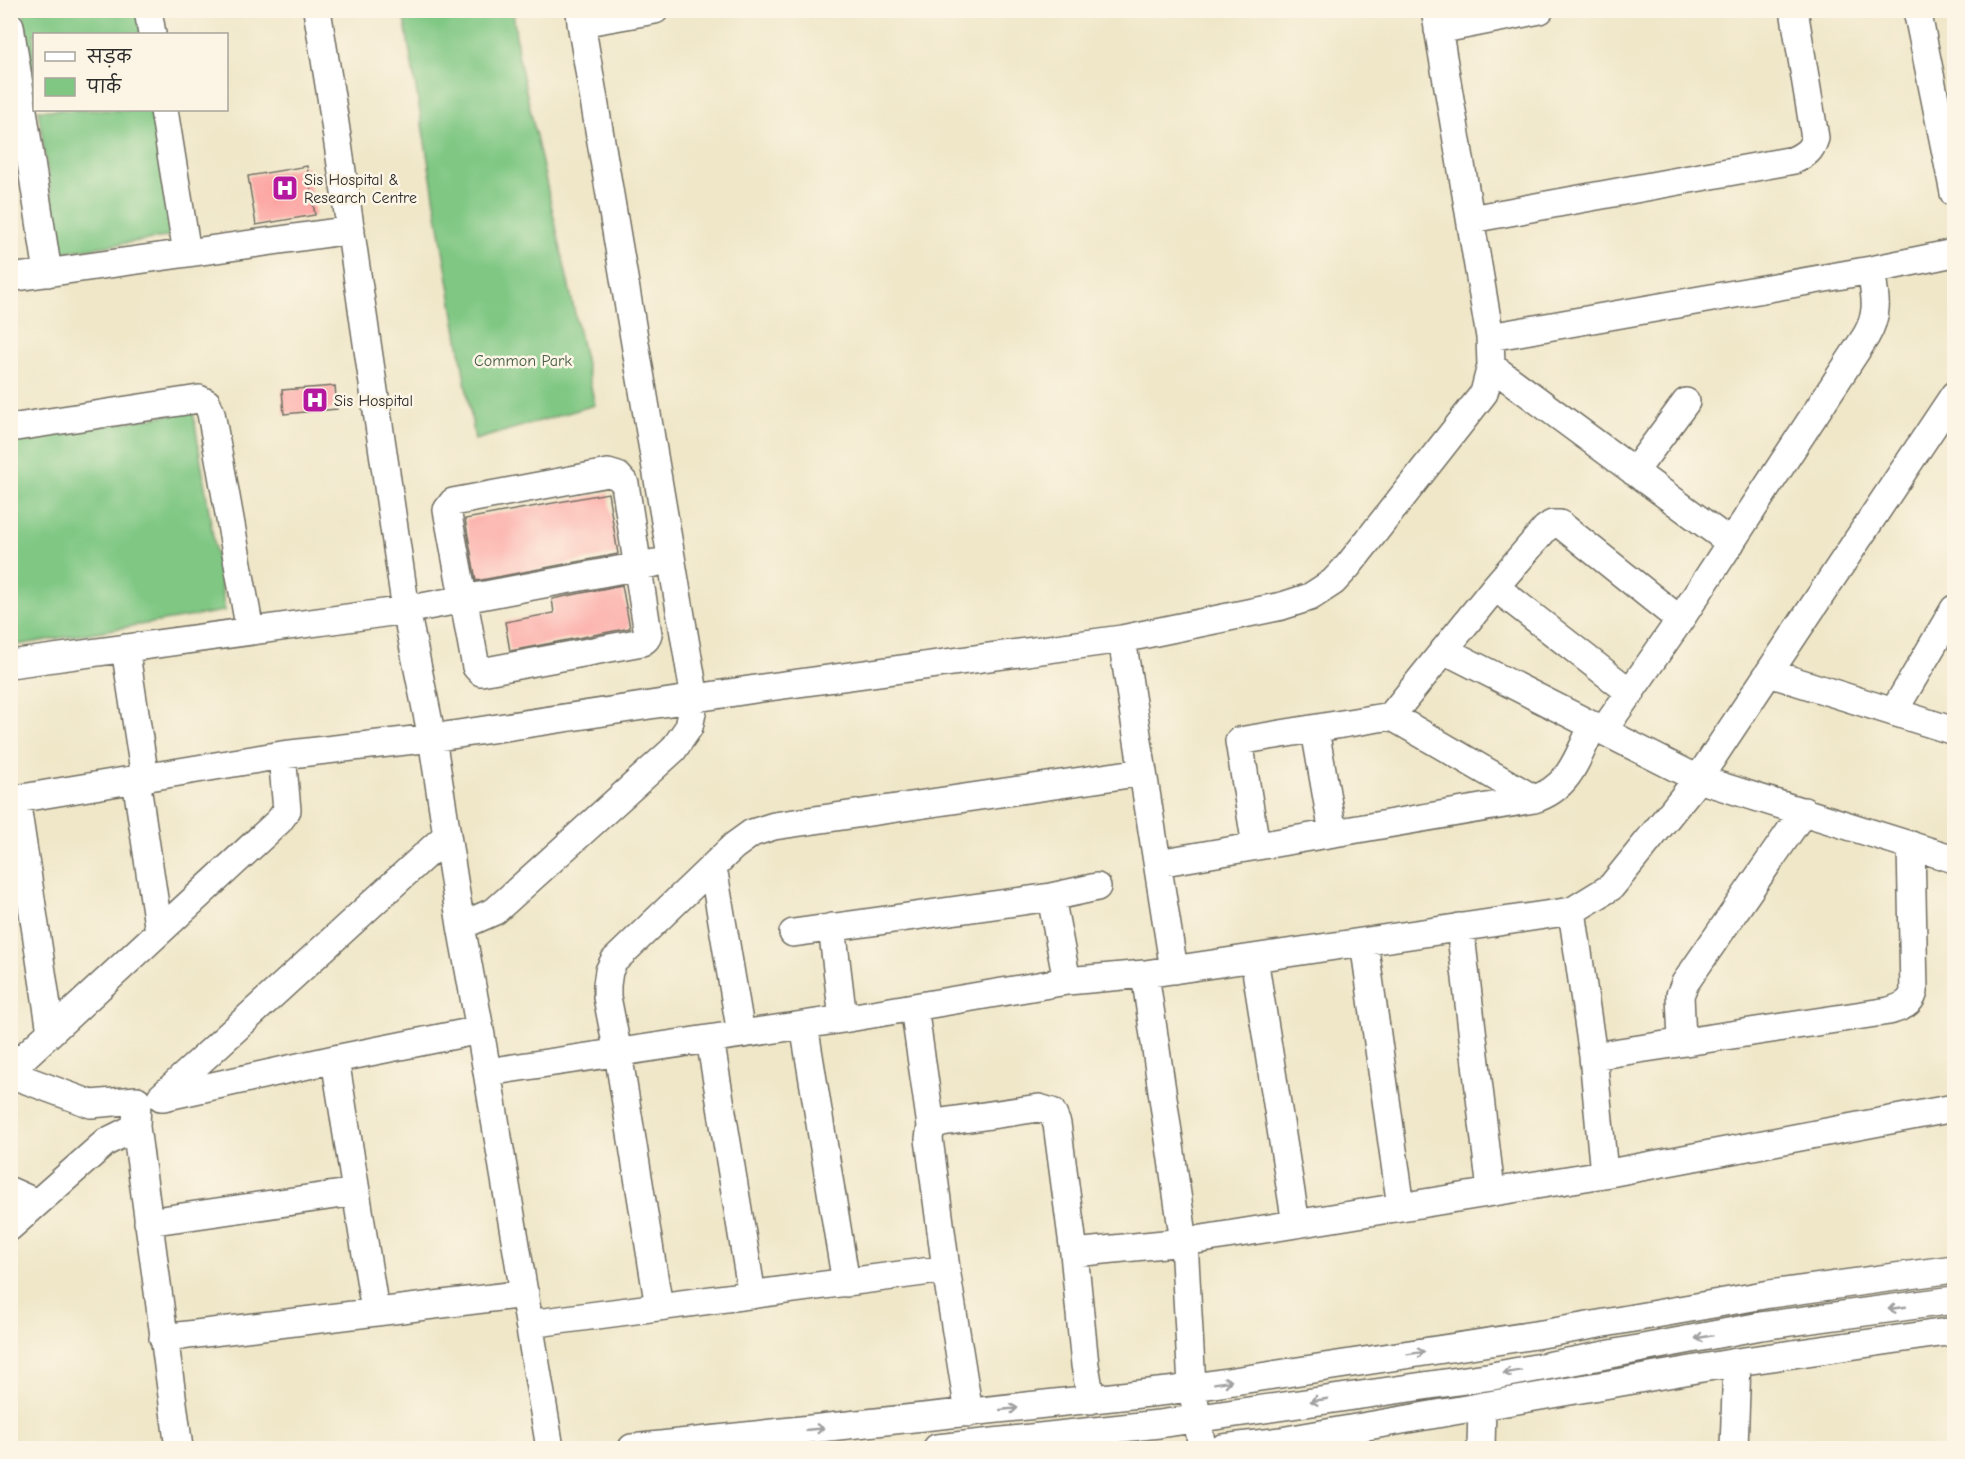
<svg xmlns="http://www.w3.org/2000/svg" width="1965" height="1459" viewBox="0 0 1965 1459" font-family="'Comic Neue','Playpen Sans Deva',sans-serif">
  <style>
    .green { fill: #7fc783; stroke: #557957; stroke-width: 1.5 }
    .building { fill: #fca2a0 }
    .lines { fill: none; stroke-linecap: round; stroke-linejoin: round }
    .minor-casing { stroke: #706d62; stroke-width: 30 }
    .minor { stroke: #fff; stroke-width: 27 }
    .oneway { stroke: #a0a0a0 }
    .labels { text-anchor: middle; stroke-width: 5; stroke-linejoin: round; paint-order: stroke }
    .poi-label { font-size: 16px; fill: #2b2b2b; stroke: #fcf5e5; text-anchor: start }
    .park-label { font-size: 16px; fill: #445a45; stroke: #fcf5e5 }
  </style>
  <rect width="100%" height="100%" fill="#fcf5e5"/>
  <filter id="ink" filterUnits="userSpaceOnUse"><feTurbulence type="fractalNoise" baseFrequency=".0167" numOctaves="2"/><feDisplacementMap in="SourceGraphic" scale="12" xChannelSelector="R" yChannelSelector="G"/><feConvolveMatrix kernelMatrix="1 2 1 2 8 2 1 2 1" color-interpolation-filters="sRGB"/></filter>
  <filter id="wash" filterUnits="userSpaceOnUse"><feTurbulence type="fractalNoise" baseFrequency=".008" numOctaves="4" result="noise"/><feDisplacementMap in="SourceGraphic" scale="24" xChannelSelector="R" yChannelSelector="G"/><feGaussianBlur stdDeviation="1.35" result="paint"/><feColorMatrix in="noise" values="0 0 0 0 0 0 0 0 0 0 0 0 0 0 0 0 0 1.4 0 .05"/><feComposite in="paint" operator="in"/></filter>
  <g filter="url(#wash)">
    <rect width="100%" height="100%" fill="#f0e7c9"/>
    <path class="green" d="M29,10L138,11L142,34H34V85L23,11Z
      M403,11H513L518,54L595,405L475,440Z
      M38,110H153L172,236L60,253Z
      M193,411L225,611L11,646V440Z"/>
    <g id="blocks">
      <path class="building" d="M307,166L315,215L256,225L248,176Z
        M335,386L337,409L284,414L282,390Z
        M608,493L618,554L476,581L465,519Z
        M622,585L630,628L510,651L505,622L554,613L552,599Z"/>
    </g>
  </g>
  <g filter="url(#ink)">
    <use href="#blocks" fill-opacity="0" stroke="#706d62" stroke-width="1.5"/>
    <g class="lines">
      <g class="minor-casing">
        <path id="minor" d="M148,10L152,34
          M317,10L332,103L406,610L432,738L461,926L480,1030L550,1448
          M580,10L581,23L655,10
          M1917,10L1954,193
          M10,26L48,273
          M1438,30L1540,10
          M164,110L187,253
          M1471,219L1794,160C1806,154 1811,151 1815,138L1794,10
          M10,278L351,230
          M1490,337L1871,270L1954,253
          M1491,366L1731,543
          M10,428L199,399L207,403L211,413L250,631
          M1634,472L1686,402
          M608,473L618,476L625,484L648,634L646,639L642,642L481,672L476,667L447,510L453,502Z
          M1495,587L1631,693
          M1122,639L1174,970
          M125,648L145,778
          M1444,650L1698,779L1954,859
          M10,664L406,610L655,563
          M1769,673L1954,731
          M1894,711L1954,609
          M1391,716L1495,587L1545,529L1552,524H1560L1680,620
          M1315,730L1333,833
          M1603,731L1680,620L1866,336C1880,312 1875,296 1871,270
          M136,779L159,932
          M16,799L51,1032
          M1534,799C1570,788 1578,756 1593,725
          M10,800L282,755L432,738L762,688L1122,639L1282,606L1310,597L1333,582L1348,566L1484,393L1491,366L1490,337L1435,10
          M1158,863L1534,799L1391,716L1239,741L1256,846
          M713,867L741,1034
          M1051,897L1067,981
          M1572,911L1593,1056L1604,1174
          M461,926L495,911L673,750L689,727L695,699L581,23
          M832,927L843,1019
          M1460,927L1491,1191
          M793,933L1051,897L1097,887
          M1364,942L1401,1207
          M1254,958L1296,1224
          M1145,974L1184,1242L1192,1386L1202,1448
          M914,1007L931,1126L929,1139L946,1269L969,1413
          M804,1025L846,1283
          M710,1039L752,1295
          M1682,1041L1680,995L1685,983L1804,811
          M1593,1056L1889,1011C1901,1007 1910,1005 1914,992L1911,845
          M10,1070L279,821L287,810L282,755
          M487,1072L843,1019L1067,981L1145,974L1572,911L1611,887L1698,779L1954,395
          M10,1074L91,1104L137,1100L136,1127L179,1448
          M161,1097L446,836
          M163,1097L335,1059
          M931,1126L942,1122L1039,1108L1052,1112L1057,1124L1074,1253L1085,1365L1091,1400
          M10,1191L37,1203
          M148,1222L356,1192
          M10,1227L106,1142L136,1127
          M1074,1253L1184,1242L1604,1174L1954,1108
          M659,1307L618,1053L607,997V985L609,971L614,961L734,846L752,833L774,826L1143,772
          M375,1311L335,1059L480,1030
          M529,1324L946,1269
          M163,1338L525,1294
          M632,1448L1168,1391L1548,1333L1770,1294L1954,1269
          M937,1448L1159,1424L1493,1376L1761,1326L1954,1300
          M1223,1448L1281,1441L1737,1362L1954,1331
          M1481,1448L1482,1406
          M1734,1448L1737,1362"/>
      </g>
      <use href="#minor" class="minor"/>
    </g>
    <defs><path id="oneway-shaft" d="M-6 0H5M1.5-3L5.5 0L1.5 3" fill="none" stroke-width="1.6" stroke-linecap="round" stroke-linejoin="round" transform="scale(1.5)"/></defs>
    <g class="oneway">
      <use href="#oneway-shaft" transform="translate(1897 1308) rotate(172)"/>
      <use href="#oneway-shaft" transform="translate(1704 1337) rotate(170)"/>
      <use href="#oneway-shaft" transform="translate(1416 1353) rotate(-9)"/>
      <use href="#oneway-shaft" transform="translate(1512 1372) rotate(170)"/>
      <use href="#oneway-shaft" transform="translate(1223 1382) rotate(-9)"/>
      <use href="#oneway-shaft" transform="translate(1319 1400) rotate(172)"/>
      <use href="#oneway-shaft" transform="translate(1009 1409) rotate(-6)"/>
      <use href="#oneway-shaft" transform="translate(815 1429) rotate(-6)"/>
    </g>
  </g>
  <defs>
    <g id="hospital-square" transform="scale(1.35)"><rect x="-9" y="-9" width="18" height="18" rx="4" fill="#b5179e" stroke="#fcf5e5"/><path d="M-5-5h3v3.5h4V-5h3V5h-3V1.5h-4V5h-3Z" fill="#fff"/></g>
  </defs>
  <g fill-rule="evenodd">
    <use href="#hospital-square" x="285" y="188"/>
    <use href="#hospital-square" x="315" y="400"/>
  </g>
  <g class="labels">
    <g class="poi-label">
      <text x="304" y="185">Sis Hospital &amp;<tspan x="304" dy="18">Research Centre</tspan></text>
      <text x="334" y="406">Sis Hospital</text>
    </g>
    <g class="park-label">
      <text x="523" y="366">Common Park</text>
    </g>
  </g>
  <rect width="1965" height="1459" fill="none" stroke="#fcf5e5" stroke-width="36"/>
  <rect x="33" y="33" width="195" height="78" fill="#fcf5e5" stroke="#a8a49b" stroke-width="1.5"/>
  <rect x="45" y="52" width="30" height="9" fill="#ffffff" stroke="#a8a49b" stroke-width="1.5"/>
  <text x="87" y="63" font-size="18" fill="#2b2b2b">सड़क</text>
  <rect x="45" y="78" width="30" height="18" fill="#7fc783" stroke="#a8a49b" stroke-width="1.5"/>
  <text x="87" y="93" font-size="18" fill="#2b2b2b">पार्क</text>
</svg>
